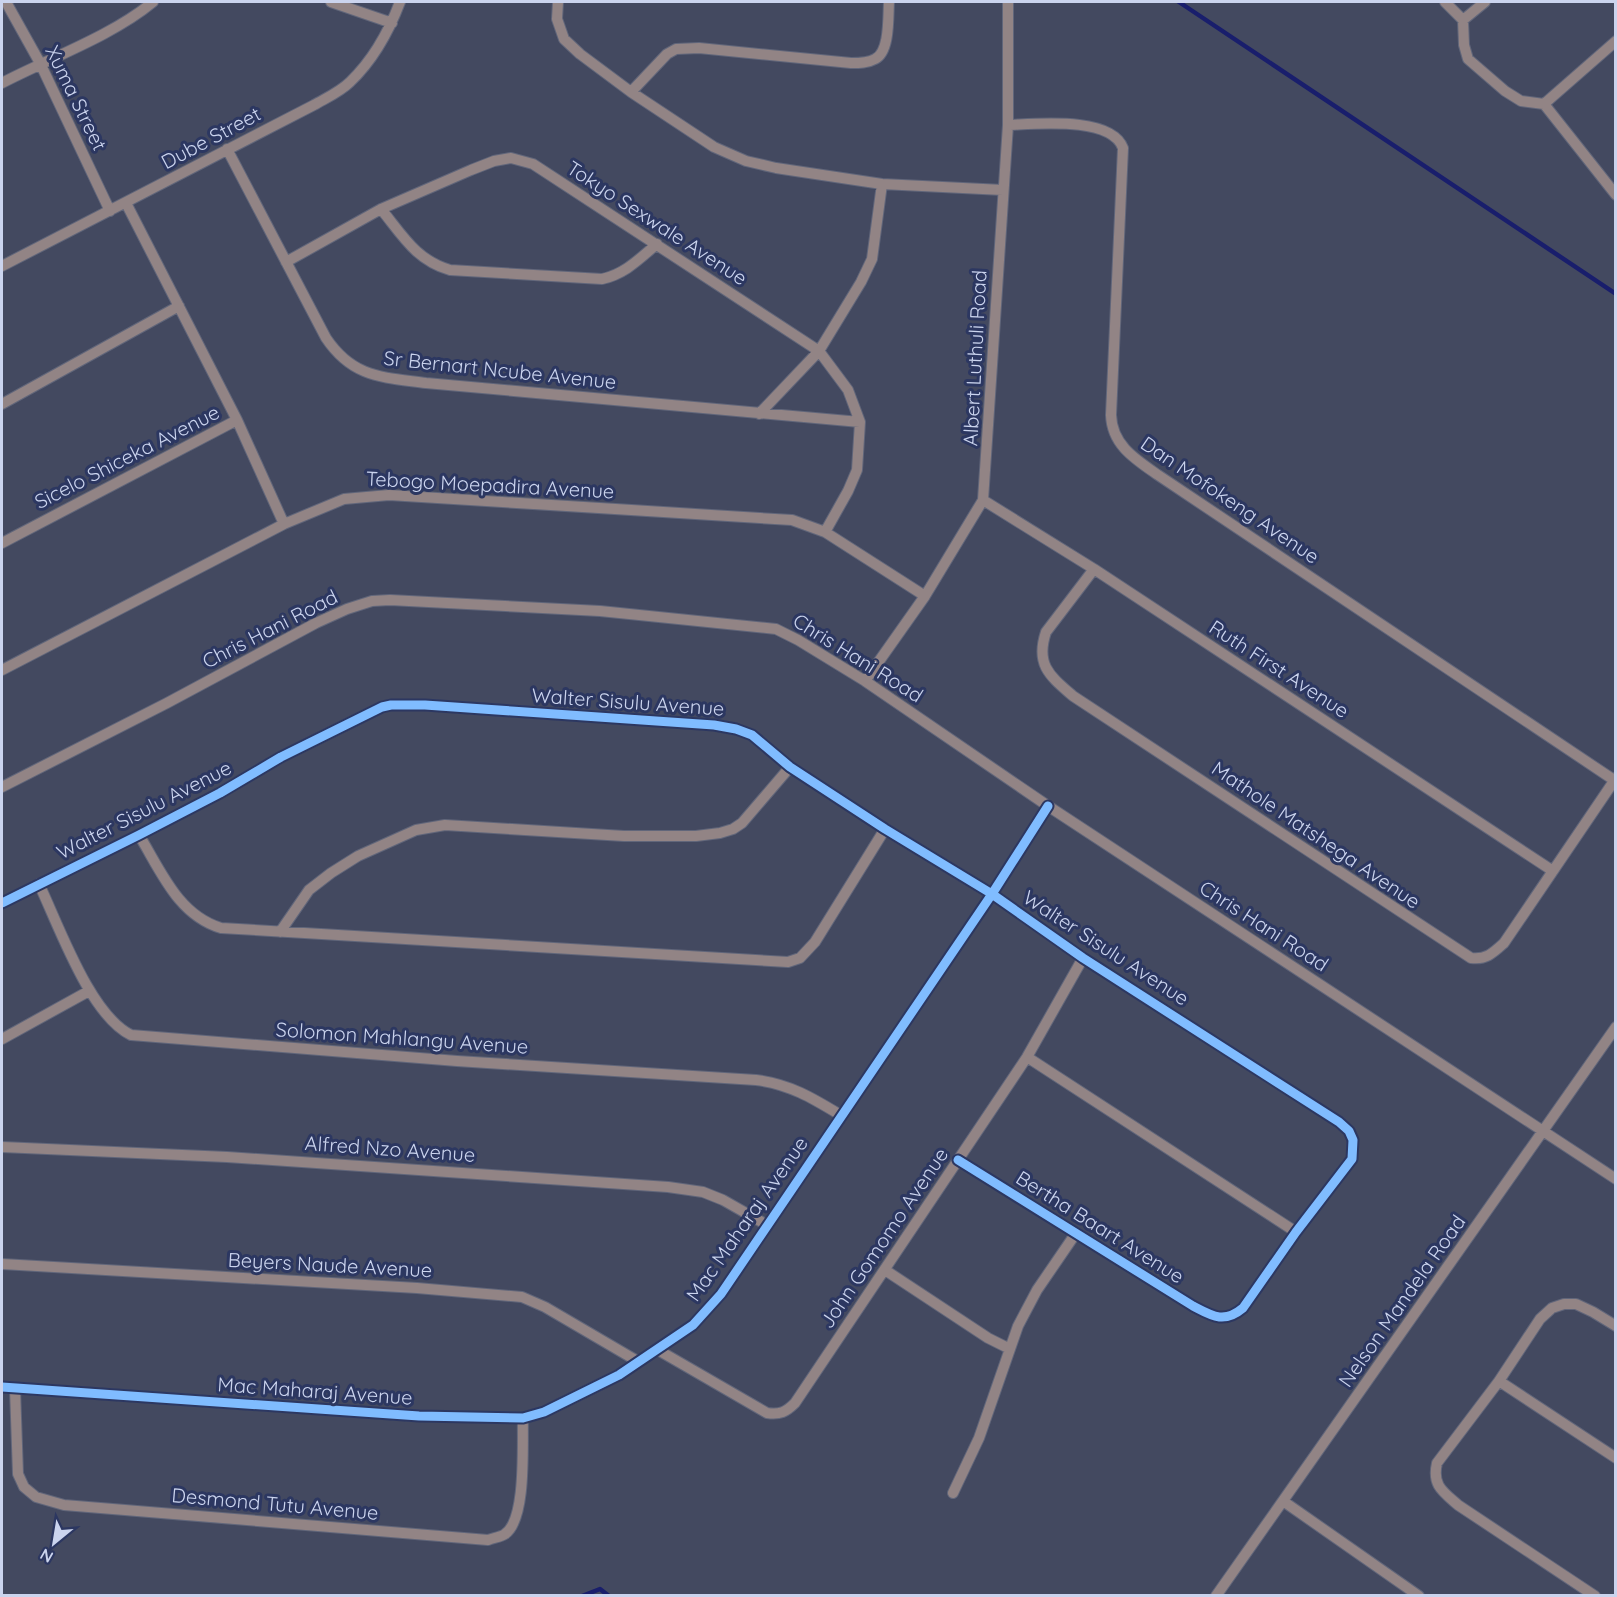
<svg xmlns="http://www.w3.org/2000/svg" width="1617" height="1597" viewBox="0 0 1617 1597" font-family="Quicksand,sans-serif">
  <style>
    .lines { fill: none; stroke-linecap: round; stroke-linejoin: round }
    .stream { stroke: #191e6c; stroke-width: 4.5 }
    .minor-casing { stroke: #61667a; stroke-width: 12 }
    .minor { stroke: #928485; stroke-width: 10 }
    .cycleway-casing { stroke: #2c3761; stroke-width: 13 }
    .cycleway { stroke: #80bcff; stroke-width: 9 }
    .labels { text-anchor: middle; stroke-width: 6; stroke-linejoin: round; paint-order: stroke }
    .street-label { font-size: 20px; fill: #cbd4ee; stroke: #2c3761 }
  </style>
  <rect width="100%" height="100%" fill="#434960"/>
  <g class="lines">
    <path class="stream" d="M1179,2L1616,294
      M582,1596L600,1589L609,1596"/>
    <g class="minor-casing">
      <path id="minor" d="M6,2L40,63L110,211
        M331,2L392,23
        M558,2L557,19L564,39L580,54L631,92L714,147L746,161L776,168L882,184L1003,190
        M1445,2L1463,20L1464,45L1468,59L1505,91L1521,101L1544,104
        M1463,20L1485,2
        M2,83C50,58 112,36 153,2
        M631,92L667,54L676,49L699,48L851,63C859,63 868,63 875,59C890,52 888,17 889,2
        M1544,104L1616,195
        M1544,104L1616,41
        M1008,125C1036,124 1111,116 1123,148L1111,415C1112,445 1135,459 1158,475L1614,780
        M227,149L326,338C353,378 382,377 426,383L860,422
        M126,203L237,420L284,524
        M381,209C403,236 416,260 450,270L602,279C625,274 639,259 657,244
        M286,262L381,209L471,170L494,161L511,158L533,164L819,351L848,390L860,422L857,470L848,491L825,532
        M2,266L314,105C326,98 340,92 350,82C373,60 389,31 400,2
        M2,404L179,306
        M759,414L819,351L861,282L872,259L882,184
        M983,500L1094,569L1553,871
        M2,543L237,420
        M1094,569L1046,632C1035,665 1050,676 1073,696L1471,958C1486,960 1493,953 1504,943L1616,778
        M2,670L284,524L344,499L389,495L792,520L825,532L925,596
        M865,681L925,596L983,500L1008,125V2
        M2,787L167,703L316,623L347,609L372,601L390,600L600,611L776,629L798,640L865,681L1048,806L1616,1179
        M139,835C161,871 178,915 221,928L788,962L800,958L815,942L885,829
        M39,884C59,926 90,1015 131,1035L457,1061L756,1080C790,1084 814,1099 842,1116
        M2,903L139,835L220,793L281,757L382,707L391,705H425L714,725L736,729L752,735L790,767L885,829L992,894L1083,958L1339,1122L1349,1131L1353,1140L1352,1159L1296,1232L1243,1308C1224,1324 1212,1316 1193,1306L958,1160
        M280,932L309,890L331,873L358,856L416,830L445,825L624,836H696L720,833L733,829L742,823L790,767
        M2,1039L89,991
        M1027,1057L1296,1232
        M2,1147L227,1157L668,1187L703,1192L723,1200L767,1225
        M2,1264L417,1288L522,1297L545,1307L639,1362
        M885,1270L988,1338L1010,1349
        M658,1350L767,1413C780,1415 786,1412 795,1403L1027,1057L1083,958
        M1499,1381L1616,1458
        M2,1387L419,1416L523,1418L544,1412L619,1375L693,1325L721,1294L992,894L1048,806
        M15,1389L18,1474L24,1487L36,1497L64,1505L488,1540C493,1538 501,1537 505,1534C527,1519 522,1443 523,1418
        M953,1493L979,1438L1018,1326L1037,1290L1076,1233
        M1283,1501L1419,1596
        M1216,1596L1616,1027
        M1595,1596L1458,1505C1442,1491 1432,1485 1437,1463L1499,1381L1540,1319L1552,1308L1564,1304H1576L1593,1312L1616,1326"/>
    </g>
    <use href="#minor" class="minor"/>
    <g class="cycleway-casing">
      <path id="cycleway" d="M2,903L139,835L220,793L281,757L382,707L391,705H425L714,725L736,729L752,735L790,767L885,829L992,894L1083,958L1339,1122L1349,1131L1353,1140L1352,1159L1296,1232L1243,1308C1224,1324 1212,1316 1193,1306L958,1160
        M2,1387L419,1416L523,1418L544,1412L619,1375L693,1325L721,1294L992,894L1048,806"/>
    </g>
    <use href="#cycleway" class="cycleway"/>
  </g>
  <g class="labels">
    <g class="street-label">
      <text transform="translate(76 98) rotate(64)" y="7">Xuma Street</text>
      <text transform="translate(211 138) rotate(-28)" y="7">Dube Street</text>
      <text transform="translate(657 223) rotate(33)" y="7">Tokyo Sexwale Avenue</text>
      <text transform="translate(975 358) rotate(-87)" y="7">Albert Luthuli Road</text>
      <text transform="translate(500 370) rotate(6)" y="7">Sr Bernart Ncube Avenue</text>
      <text transform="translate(127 457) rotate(-27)" y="7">Sicelo Shiceka Avenue</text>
      <text transform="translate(490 485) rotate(3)" y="7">Tebogo Moepadira Avenue</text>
      <text transform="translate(1230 500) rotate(34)" y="7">Dan Mofokeng Avenue</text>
      <text transform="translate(270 629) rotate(-27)" y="7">Chris Hani Road</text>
      <text transform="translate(858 658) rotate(32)" y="7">Chris Hani Road</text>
      <text transform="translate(1279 669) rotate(33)" y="7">Ruth First Avenue</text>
      <text transform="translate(628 702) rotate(4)" y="7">Walter Sisulu Avenue</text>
      <text transform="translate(144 810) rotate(-27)" y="7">Walter Sisulu Avenue</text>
      <text transform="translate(1316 835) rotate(34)" y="7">Mathole Matshega Avenue</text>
      <text transform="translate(1264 926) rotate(33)" y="7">Chris Hani Road</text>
      <text transform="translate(1106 948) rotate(33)" y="7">Walter Sisulu Avenue</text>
      <text transform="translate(402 1038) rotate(4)" y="7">Solomon Mahlangu Avenue</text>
      <text transform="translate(390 1149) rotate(4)" y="7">Alfred Nzo Avenue</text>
      <text transform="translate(747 1219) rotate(-55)" y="7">Mac Maharaj Avenue</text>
      <text transform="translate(1100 1227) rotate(32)" y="7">Bertha Baart Avenue</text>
      <text transform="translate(884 1238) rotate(-56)" y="7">John Gomomo Avenue</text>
      <text transform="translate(330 1265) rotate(3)" y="7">Beyers Naude Avenue</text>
      <text transform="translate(1402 1301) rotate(-55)" y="7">Nelson Mandela Road</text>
      <text transform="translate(315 1391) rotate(4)" y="7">Mac Maharaj Avenue</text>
      <text transform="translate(275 1504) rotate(5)" y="7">Desmond Tutu Avenue</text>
    </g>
  </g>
  <rect width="1617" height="1597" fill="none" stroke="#cbd4ee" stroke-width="6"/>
  <g transform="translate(54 1543) rotate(210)" stroke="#2c3761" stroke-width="4.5" paint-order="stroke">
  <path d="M0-4.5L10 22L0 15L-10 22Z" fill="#cbd4ee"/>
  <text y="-9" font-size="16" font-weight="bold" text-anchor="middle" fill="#cbd4ee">N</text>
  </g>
</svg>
